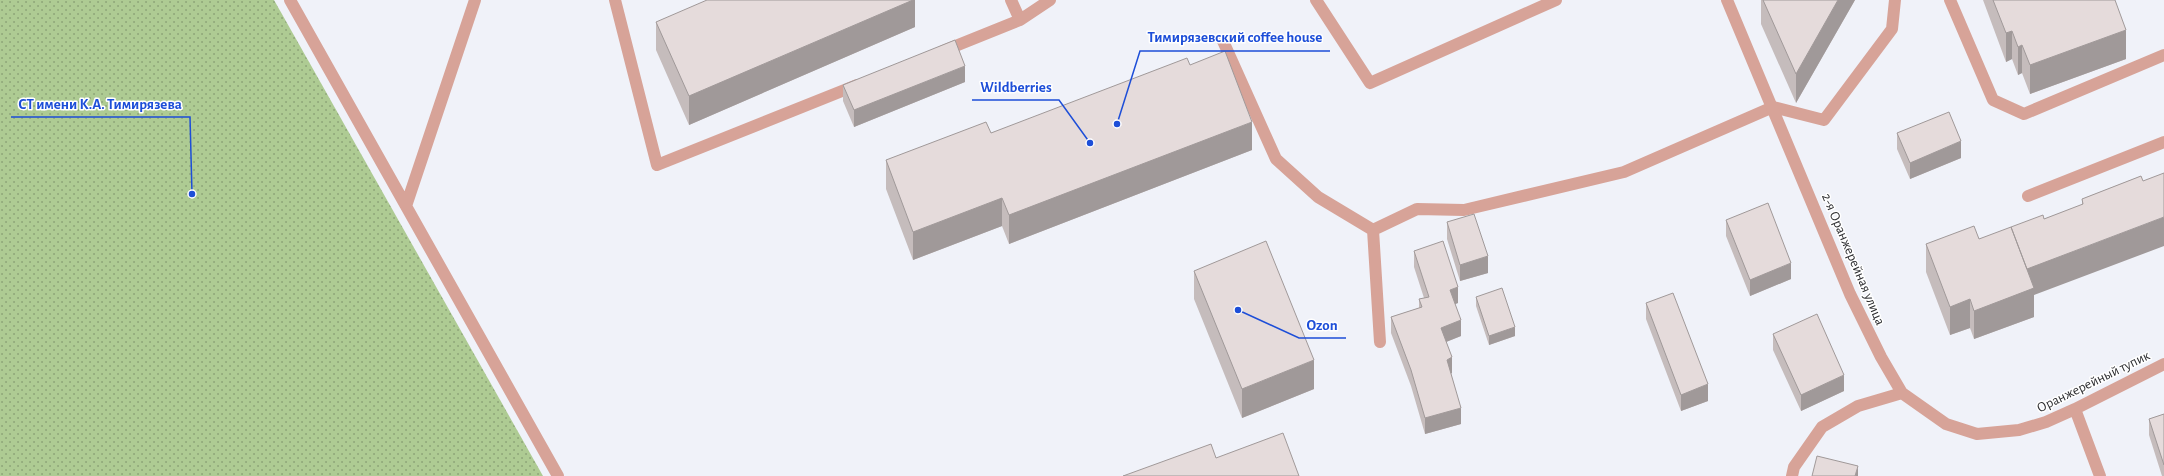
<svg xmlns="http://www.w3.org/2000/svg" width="2164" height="476" viewBox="0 0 2164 476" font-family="'Alegreya Sans',sans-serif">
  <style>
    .grass { fill: url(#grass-dots) }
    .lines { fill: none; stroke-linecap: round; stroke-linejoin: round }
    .service { stroke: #d7a398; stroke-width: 12 }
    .minor { stroke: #d7a398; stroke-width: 12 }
    .wall { fill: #c5bcbc }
    .shaded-wall { fill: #a09999 }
    .building { fill: #e5dbdb; stroke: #a09999 }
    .labels { text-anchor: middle; stroke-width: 3; stroke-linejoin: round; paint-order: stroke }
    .street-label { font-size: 14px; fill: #2c2d30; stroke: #fff }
    .leader { fill: none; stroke: #1d4ed8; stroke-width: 1.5 }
    .callout-dot { fill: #1d4ed8; stroke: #fff; stroke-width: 1.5 }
    .callout-label { font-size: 15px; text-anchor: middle; font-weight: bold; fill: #1d4ed8; stroke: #fff; stroke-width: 3; stroke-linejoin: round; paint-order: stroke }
  </style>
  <defs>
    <pattern id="grass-dots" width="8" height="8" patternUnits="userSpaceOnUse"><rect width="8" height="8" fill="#aecb93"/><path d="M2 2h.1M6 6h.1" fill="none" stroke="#8ea578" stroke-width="1.8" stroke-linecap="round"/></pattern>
  </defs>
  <rect width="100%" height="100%" fill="#f0f2f9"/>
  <path class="grass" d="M0,0H274L543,476H0Z"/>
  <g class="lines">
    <path class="service" d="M290,0L558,476
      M615,0L657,165L857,85
      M1011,0L1020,20
      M1316,0L1370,83L1556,0
      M1950,0L1993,100L2024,114L2164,55
      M1223,41L1276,159L1318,197L1373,230L1417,209L1464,210L1624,172L1773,107L1824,120L1892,29L1895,0
      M943,51L1020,20L1050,0
      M2028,196L2164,142
      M406,206L475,0
      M1373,230L1380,342"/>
    <path class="minor" d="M1727,0L1850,294L1881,357L1902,393L1946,424L1977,434L2019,430L2046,422L2075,409L2164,364
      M2075,409L2100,476
      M1792,476L1794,467L1822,427L1858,406L1902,393"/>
  </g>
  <path class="wall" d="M915,0V27L689,125L656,50V22Z
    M1761,0H1855L1796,103L1761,24Z
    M1983,0H2115L2126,59L2030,94L2022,73L2018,75L2012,59L2006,62Z
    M1190,65L1252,150L1009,244L1002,226L913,260L886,189V160L991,133Z
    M965,82L854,127L843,101V85Z
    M1897,133L1961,158L1910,179L1897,149Z
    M2141,176L2034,295V317L1974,339L1970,328L1950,335L1926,272V244L1979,239L2044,219L2082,205V199Z
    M1726,220L1791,279L1750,296L1726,236Z
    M1447,222L1488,273L1460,281L1447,239Z
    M1414,251L1458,303L1455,304L1461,336L1446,342L1452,373H1451L1461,424L1425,434L1411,386L1391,333V317L1419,308V299L1424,298L1414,267Z
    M1194,271L1314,389L1242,418L1194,299Z
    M1476,297L1515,336L1489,345L1476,306Z
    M1646,303L1708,401L1681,411L1646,319Z
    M1773,334L1844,391L1801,411L1773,350Z
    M2164,414V476H2162L2149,435V419Z"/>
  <path class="shaded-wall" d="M913,0H915V27L689,125V96Z
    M1838,0H1855L1796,103V74Z
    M2126,30V59L2030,94V65Z
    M2012,31V59L2006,62V33Z
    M2022,45V73L2018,75V47Z
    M965,66V82L854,127V110Z
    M1252,122V150L1009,244V215Z
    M1961,141V158L1910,179V163Z
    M1002,198V226L913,260V232Z
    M2164,217V246L2034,295V317L1974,339V311L2027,269Z
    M1488,256V273L1460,281V265Z
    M1791,263V279L1750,296V280Z
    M1458,287V303L1450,306V290Z
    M1970,299V328L1950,335V307Z
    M1461,320V336L1441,344V328Z
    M1515,327V336L1489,345V336Z
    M1452,357V373L1447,376V360Z
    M1314,360V389L1242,418V389Z
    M1844,375V391L1801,411V395Z
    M1708,384V401L1681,411V395Z
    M1461,408V424L1425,434V418Z
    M1858,466V476H1855Z"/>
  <path class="building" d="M707,0H913L689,96L656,22Z
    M1763,0H1838L1796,74Z
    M1993,0H2115L2126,30L2030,65L2022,45L2018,47L2012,31L2006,33Z
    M955,40L965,66L854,110L843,85Z
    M1225,51L1252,122L1009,215L1002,198L913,232L886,160L986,122L991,133L1187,58L1190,65Z
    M1949,112L1961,141L1910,163L1897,133Z
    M2164,173V217L2027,269L2011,227L2043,215L2044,219L2083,204L2082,199L2141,176L2143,181Z
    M1768,203L1791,263L1750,280L1726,220Z
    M1474,214L1488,256L1460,265L1447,222Z
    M1974,226L1979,239L2011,227L2034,288L1974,311L1970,299L1950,307L1926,244Z
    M1266,241L1314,360L1242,389L1194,271Z
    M1443,241L1458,287L1450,290L1461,320L1441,328L1452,357L1447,360L1461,408L1425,418L1411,370L1391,317L1422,307L1419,299L1429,297L1414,251Z
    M1502,288L1515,327L1489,336L1476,297Z
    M1673,293L1708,384L1681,395L1646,303Z
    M1817,314L1844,375L1801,395L1773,334Z
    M2164,414V465L2149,419Z
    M1283,433L1299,476H1123L1211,444L1216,458Z
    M1817,456L1858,466L1855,476H1812Z"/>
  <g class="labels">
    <g class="street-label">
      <text transform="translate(1854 259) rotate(67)" y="5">2-я Оранжерейная улица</text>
      <text transform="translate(2093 381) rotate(-26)" y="5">Оранжерейный тупик</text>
    </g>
  </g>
  <path class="leader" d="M1117 124L1140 51H1330M1090 143L1059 100H972M192 194L190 117H11M1238 310L1299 338H1346"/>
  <g class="callout-dot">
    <circle cx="1117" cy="124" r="4"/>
    <circle cx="1090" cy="143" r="4"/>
    <circle cx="192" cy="194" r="4"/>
    <circle cx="1238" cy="310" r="4"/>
  </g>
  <g class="callout-label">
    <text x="1235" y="42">Тимирязевский coffee house</text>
    <text x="1016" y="92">Wildberries</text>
    <text x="100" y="109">СТ имени К.А. Тимирязева</text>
    <text x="1322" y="330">Ozon</text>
  </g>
</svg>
